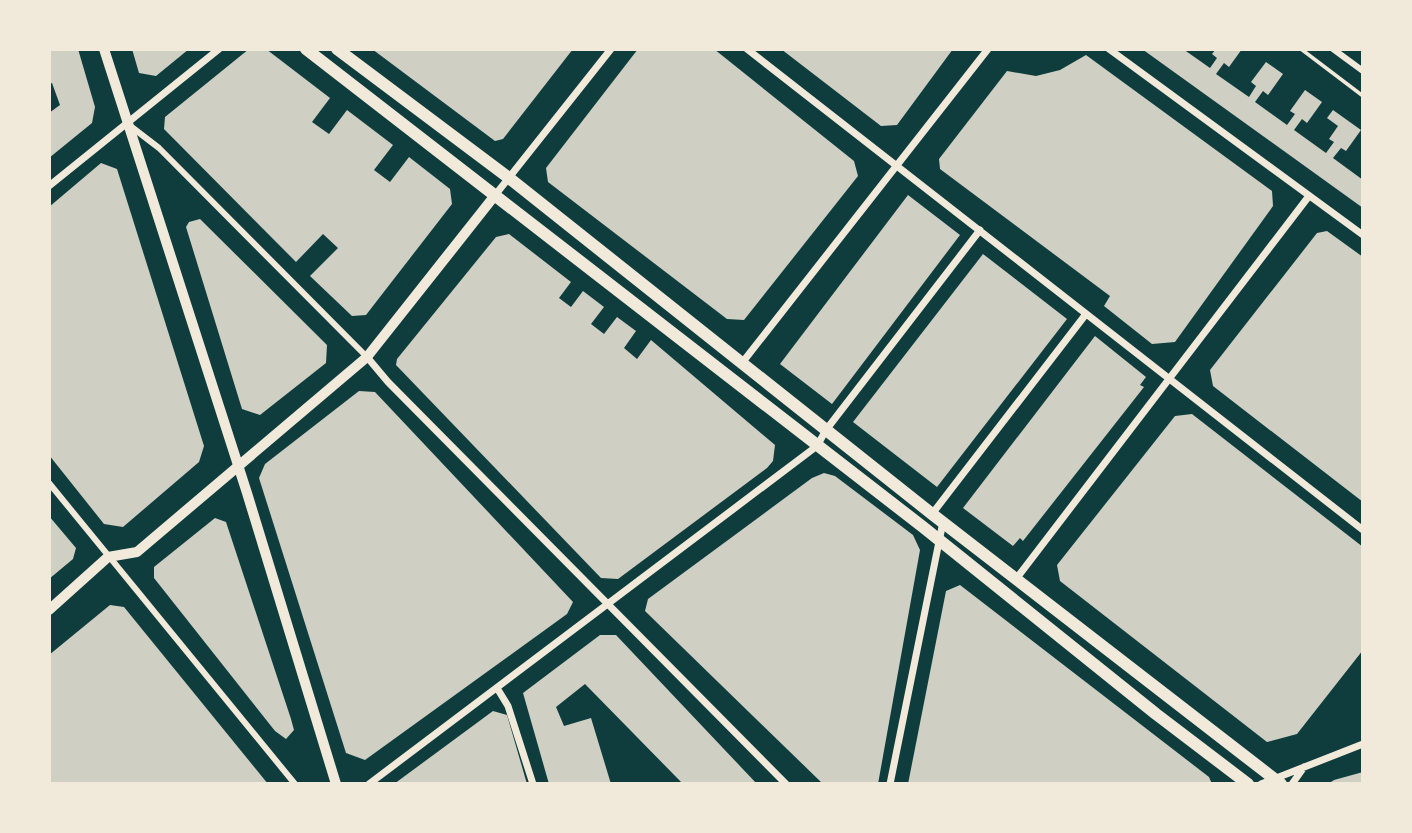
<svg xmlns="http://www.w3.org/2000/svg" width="1412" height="833" viewBox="0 0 1412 833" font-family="Inter,sans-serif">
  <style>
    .building { fill: #cfcfc3 }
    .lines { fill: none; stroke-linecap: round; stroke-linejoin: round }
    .service { stroke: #f1e9da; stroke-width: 3.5 }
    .pedestrian { stroke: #f1e9da; stroke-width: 6 }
    .minor { stroke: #f1e9da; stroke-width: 7 }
    .tertiary { stroke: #f1e9da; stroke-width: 10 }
    .secondary { stroke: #f1e9da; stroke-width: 10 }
    .primary { stroke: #f1e9da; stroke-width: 12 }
  </style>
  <rect width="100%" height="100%" fill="#0f3d3e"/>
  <path class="building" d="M49,49H78L95,107L92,123L49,158V113L60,105L52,83L49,84Z
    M132,49H189L156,76L139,73Z
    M249,49H266L330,98L312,122L329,134L347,110L393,145L374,170L390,182L409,157L450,189L452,204L366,315L352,316L310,276L338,248L323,234L296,262L164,129L165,117Z
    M372,49H573L503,139L495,141Z
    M638,49H714L854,161L858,176L744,320L727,319L548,182L546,168Z
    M781,49H953L897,125L881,126Z
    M1142,49H1183L1210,68L1217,58L1212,54L1216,49H1242L1229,67L1224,63L1216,74L1249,97L1256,86L1251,82L1266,62L1283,74L1268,95L1263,91L1255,102L1287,125L1295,114L1290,111L1305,90L1322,102L1307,123L1302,119L1294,130L1326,153L1334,142L1329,139L1338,126L1327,118L1333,110L1361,130L1346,151L1341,148L1333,158L1363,180V208Z
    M1086,55L1272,191L1273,206L1175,342L1152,344L1104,306L1110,296L940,169L939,159L1007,71L1036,76L1060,70Z
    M101,163L117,169L204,446L199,462L123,527L104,524L49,455V207Z
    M908,195L960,235L832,404L780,364Z
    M200,219L327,345L326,363L260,415L242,409L186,227L189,222Z
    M1327,231L1363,257V502L1213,386L1210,370L1317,233Z
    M509,234L571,282L559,298L571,307L583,291L604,307L591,324L604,334L617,317L636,331L624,348L637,359L651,340L775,445L773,461L767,468L618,579L601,578L396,365L397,359L496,237Z
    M983,254L1067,319L937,487L853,422Z
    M1095,336L1146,377L1140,385L1144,387L1023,541L1020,538L1013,546L963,508Z
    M359,391L375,392L573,602L567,614L365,760L346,753L259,478L265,464Z
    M1192,414L1363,547V650L1297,734L1267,742L1060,581L1057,565L1175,416Z
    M824,473L835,476L913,535L920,550L878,784H823L645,611L648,599L812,478Z
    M49,516L76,548L73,559L49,579Z
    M215,518L226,522L291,719L294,730L286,739L275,731L154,578V567Z
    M960,585L1209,777L1212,784H908L946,591Z
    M110,605L124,607L268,784H49V655Z
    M600,635H616L757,784H683L585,684L556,707L564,726L591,718L611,784H549L523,693Z
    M493,711L507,715L527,784H394Z
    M1363,772V784H1328L1334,780Z"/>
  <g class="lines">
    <path class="service" d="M1301,49L1363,96"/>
    <path class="pedestrian" d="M1333,49L1363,71
      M129,125L159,148L367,357
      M49,483L295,784"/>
    <path class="minor" d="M747,49L1363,530
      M1109,49L1363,235
      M49,186L219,49
      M496,194L611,49
      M367,357L388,382L786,784
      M742,363L988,49
      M932,514L1086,314
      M1016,579L1309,196
      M497,688L508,706L533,784
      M369,784L817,446L826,430L980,230
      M890,784L943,522
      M1261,784L1363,744
      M1292,784L1304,767"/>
    <path class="tertiary" d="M104,49L247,493L336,784"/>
    <path class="secondary" d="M49,610L108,557L137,552L367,357L496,194"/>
    <path class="primary" d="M306,49L923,527L1156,714L1248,784
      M337,49L509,178L932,514L1281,784"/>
  </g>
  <rect width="1412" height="833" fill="none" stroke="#f1e9da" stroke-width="102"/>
</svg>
